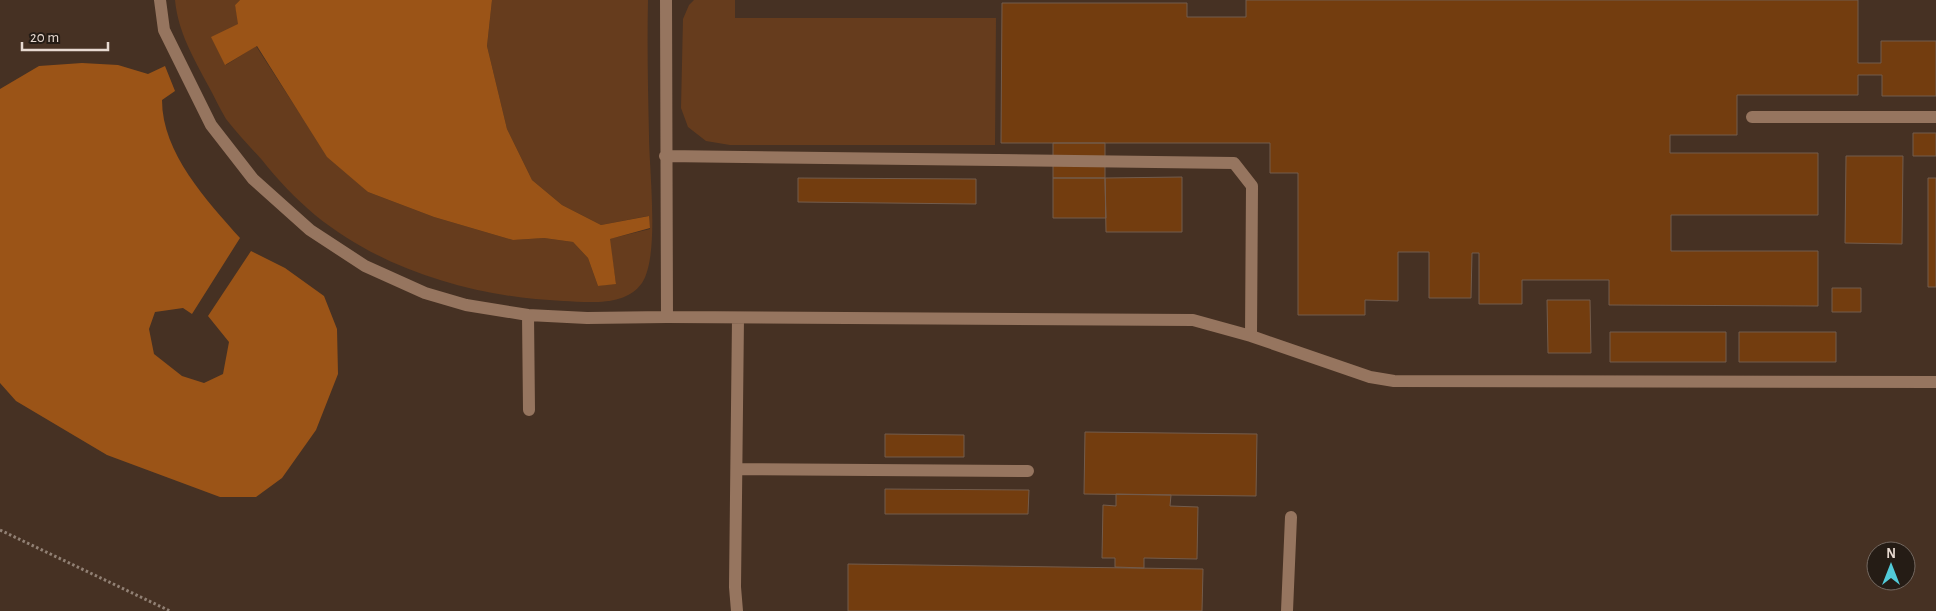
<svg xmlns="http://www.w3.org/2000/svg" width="1936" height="611" viewBox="0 0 1936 611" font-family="'Alegreya Sans',sans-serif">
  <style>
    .green { fill: #663c1d }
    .water { fill: #9b5417 }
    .building { fill: #733d0f; stroke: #735c4c }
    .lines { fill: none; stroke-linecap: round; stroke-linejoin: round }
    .path { stroke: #918074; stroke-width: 3; stroke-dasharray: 2.5 2.5; stroke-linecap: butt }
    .minor { stroke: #96755f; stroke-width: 12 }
  </style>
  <rect width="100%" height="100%" fill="#463123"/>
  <path class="green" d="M175,0H240L235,5L239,24L226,65L256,46L300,114L368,192L434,217L513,240L544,238L573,242L588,258L598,286L616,283L609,239L650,229L648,216L601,225L562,205L532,180L507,129L487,46L492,0H648C647,45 648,90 649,135C649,169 660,256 642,283C625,307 589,302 563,301C475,297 384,271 315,215C295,198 278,180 262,160C250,147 237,133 226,119C220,109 215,98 209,87C194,59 178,32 175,0Z
    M694,0H735V18H996L995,145H730L706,141L688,127L681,108L683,19L689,5Z"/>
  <path class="water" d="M240,0H492L487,46L507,129L532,180L562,205L601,225L649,216L650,228L610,239L616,284L598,286L588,258L573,242L544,238L513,240L434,217L368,192L327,157L257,46L225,65L211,37L238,24L235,5Z
    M82,63L118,65L148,74L165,66L175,91L162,100C162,153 207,201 240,238L192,314L183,308L155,312L149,329L154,354L182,376L204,383L223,374L229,342L208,316L251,251L285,268L324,296L337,329L338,374L316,430L282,478L256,497H220L107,455L16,401L0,383V89L39,66Z"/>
  <path class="building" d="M1246,0H1858V63H1881V41H1936V96H1882V75H1858V95H1737V135H1670V153H1818V215H1671V251H1818V306L1609,305V280H1522V304H1479V253H1472L1471,298H1429V252H1398V301L1365,300V315H1298V173H1270V143H1001L1002,3H1187V17H1246Z
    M1913,133H1936V156H1913Z
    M1053,143H1105V178H1053Z
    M1846,156H1903L1902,244L1845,243Z
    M1182,177V232H1106L1105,178Z
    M798,178L976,179V204L798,202Z
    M1053,178H1105L1106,218H1053Z
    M1928,178H1936V287H1928Z
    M1832,288H1861V312H1832Z
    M1547,300H1590L1591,353H1548Z
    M1610,332H1726V362H1610Z
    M1739,332H1836V362H1739Z
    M1085,432L1257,434L1256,496L1084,494Z
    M885,434L964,435V457H885Z
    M885,489L1029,490L1028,514H885Z
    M1116,494L1171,495L1170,506L1198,507L1197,559L1144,558V568L1115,567V558H1102L1103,505L1116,506Z
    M848,564L1203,569L1202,611H848Z"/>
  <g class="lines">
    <path class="path" d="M0,530L170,611"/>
    <path class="minor" d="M160,0L164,30L211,125L253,179L310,230L365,266L425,293L466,305L528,315L587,318L667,317L1193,320L1251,336L1370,377L1394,381L1936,382
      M666,0L667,317
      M1752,117H1936
      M665,156L1234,163L1252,186L1251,336
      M528,315L529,410
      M737,469L1028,471
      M737,611L735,587L738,318
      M1287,611L1291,517"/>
  </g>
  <g transform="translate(1891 566)"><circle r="24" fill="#251c15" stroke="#736860"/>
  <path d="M0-4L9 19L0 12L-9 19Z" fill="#52cbd9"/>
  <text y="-8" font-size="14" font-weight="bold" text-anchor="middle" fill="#e8dad1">N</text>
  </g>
  <path d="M22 42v8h86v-8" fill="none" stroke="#e8dad1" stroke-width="2.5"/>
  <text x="30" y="42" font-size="15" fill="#e8dad1" stroke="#251c15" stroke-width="4" paint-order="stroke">20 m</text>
</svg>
